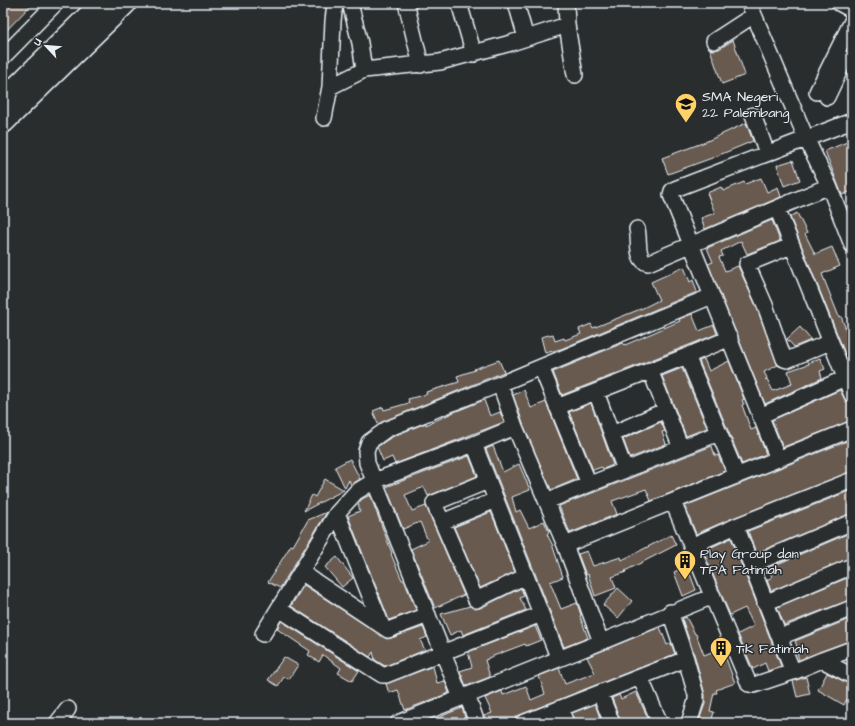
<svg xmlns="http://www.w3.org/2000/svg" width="855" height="726" viewBox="0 0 855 726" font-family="'Architects Daughter',sans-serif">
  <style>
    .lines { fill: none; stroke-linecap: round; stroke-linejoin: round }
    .stream { stroke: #8ba1a6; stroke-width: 3 }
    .building { fill: #685a4f; stroke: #e8f1f8 }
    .minor-casing { stroke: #e8f1f8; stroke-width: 18 }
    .highway-casing { stroke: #e8f1f8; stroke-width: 25 }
    .minor { stroke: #2a2d2e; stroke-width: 15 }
    .highway { stroke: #2a2d2e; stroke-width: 22 }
    .labels { text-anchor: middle; stroke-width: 3; stroke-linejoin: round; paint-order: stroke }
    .poi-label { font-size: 14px; fill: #e8f1f8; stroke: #2a2d2e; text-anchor: start }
  </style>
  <rect width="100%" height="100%" fill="#2a2d2e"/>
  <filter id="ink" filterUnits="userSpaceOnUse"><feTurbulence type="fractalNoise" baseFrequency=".025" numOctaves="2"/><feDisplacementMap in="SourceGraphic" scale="8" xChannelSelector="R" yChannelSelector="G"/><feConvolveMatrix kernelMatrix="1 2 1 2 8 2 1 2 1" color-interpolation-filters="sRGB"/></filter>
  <g filter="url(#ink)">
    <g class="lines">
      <path class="stream" d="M820,723L834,721L845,723"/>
    </g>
    <path class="building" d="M3,3H33L3,34Z
      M733,40L745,75L722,84L710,49L714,50L719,49Z
      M746,123L753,141L712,158L668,174L662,158L705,142Z
      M852,140V191L842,195L825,151Z
      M793,160L800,180L784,186L777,165Z
      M761,178L767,192L778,187L781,197L705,229L701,218L715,213L707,193L721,187L723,191L744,182L745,184Z
      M797,213L807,233L805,234L815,254L832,247L840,266L822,274L839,317L841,316L852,346V371L790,217Z
      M772,220L780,241L747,254L741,241L721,251L723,256L719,257L725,271L738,266L757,308L778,365L764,372L767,378L765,380L767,379L773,391L792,384L788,371L809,364L808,363L820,358L825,369L820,371L822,378L765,404L708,264L713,262L707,248Z
      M684,267L690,282L693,280L697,292L561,349L545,353L541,337L553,334L555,341L564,338L565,340L581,334L579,329L591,324L593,328L643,308L659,300L651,282Z
      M692,314L699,331L714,325L717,334L562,395L553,372L623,343L625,345L680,321L679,319Z
      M800,327L811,340L794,347L787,339Z
      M704,359L709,371L729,361L744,399L742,400L744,404L742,405L751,430L756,428L766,454L742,464L699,361Z
      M499,360L504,372L384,421L378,424L373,411L383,407L384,410L409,403L408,399L427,394L426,392L459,382L457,376L475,370L474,369Z
      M682,368L707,428L686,436L662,376Z
      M524,390L531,408L546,402L577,479L551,490L523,424L513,395Z
      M840,390L846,402L852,404V420L783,447L772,420Z
      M484,400L490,416L500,412L504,422L395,464L392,457L383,461L377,447L387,440L396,435L426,423V425L452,413Z
      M591,403L613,465L603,469L602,467L593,470L569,412Z
      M661,422L665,431L662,432L666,444L630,458L623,439Z
      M852,439V471L733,518L696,534L685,506Z
      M493,446L503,472L519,464L530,490L512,497L516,512L520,510L529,528L544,521L549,532L547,534L552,544L563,577L550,582L561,609L577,603L581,615L580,616L588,638L564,647L486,449Z
      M712,446L715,456L718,455L725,471L651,501L646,489L612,501L617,514L570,533L559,506Z
      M469,456L477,476L428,496L424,487L405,495L412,511L426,506L464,595L435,608L411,549L428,541L420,522L403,529L386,487Z
      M350,459L360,479L351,485L349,480L345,488L335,467Z
      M325,479L344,490L304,511L312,495L315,497Z
      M852,490V513L756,553L748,531Z
      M370,495L392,553L391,554L402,580H404L416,610L389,620L348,516L360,511L358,504L362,499Z
      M327,512L280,588L268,582L291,545L293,546L308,520Z
      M491,512L515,572L480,588L454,527Z
      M852,532V557L771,591L767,580L772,577L768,568Z
      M671,535L676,545L625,571L626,572L612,577L616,588L595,596L588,574L586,575L578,554L587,551L593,566L621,557L622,560Z
      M731,538L781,666L768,671L765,663L753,669L738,634L754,626L745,608L730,615L703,551Z
      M337,557L353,578L342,587L325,567Z
      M687,566L696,590L683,596L674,572Z
      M852,576V599L784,625L777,607Z
      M304,585L387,639L391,638L423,627L427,637L420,640L425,650L385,666L375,660L373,652L370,657L291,606Z
      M521,588L524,596L520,598L526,610L463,635L461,630L450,635L441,614L470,606L475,609L480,608Z
      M618,588L632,601L618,618L603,605Z
      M686,617L695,634H696L704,655L722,648L735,683L716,690L717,693H714L710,711L714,712L711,723H698L705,704V695L695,657L682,619Z
      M852,618V640L799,660L797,653L799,652L795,641Z
      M281,621L359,671L352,681L338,673L341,668L323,655L319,662L308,655L310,651L277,629Z
      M535,626L541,640L526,646L525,644L488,658V659L485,660L490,677L466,686L460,671L472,667L468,652Z
      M660,627L667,645L671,643L675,654L520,715L516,717L514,721L509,723H486L484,716L492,713L485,698L502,691L503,695L526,686L531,700L545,694L539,676L559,668L565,684L595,673L587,657Z
      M284,657L298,665L289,679L284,677L278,686L268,680Z
      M433,666L437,683L445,681L449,693L405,710L398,690L389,693L386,684Z
      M827,673L852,685V702L847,699L844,705L818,690Z
      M806,677L810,694L797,697L793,681Z
      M636,692L650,723H621L612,698L619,695L621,699Z
      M595,704L602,723H575L572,713Z
      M462,708L467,723H427L449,713Z"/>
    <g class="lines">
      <g class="minor-casing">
        <path id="minor" d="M350,3L360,43L364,70
          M406,3L421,65
          M459,3L474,54
          M516,3L526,38
          M566,3L567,25L575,75
          M749,3L806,138L829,186L852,245
          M839,3L852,10
          M714,41L754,15
          M3,57L56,3
          M330,87L364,70L440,62L511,43L567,25
          M817,92L852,21
          M827,97L845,59
          M753,115L767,153
          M324,118L330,87L333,21L335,3
          M777,208L852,395
          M637,229C640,239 635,260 648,263L829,186
          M791,246L747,264L765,305L784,359L787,360L830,342
          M687,356L737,476
          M541,367L589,484
          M650,370L681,448
          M500,384L515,427L565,545L601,642
          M596,392L625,470
          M557,407L687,356L730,338
          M760,416L845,378
          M612,434L666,410
          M474,444L526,576L559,659
          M778,459L671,195L672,191L675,189L852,121
          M488,481L434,503L476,600L526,576
          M547,501L719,433
          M673,502L749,684L754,685L793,672L822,660L852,676
          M337,513L382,626
          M442,522L496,500
          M736,526L793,672
          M565,545L852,429
          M691,546L736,526L852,480
          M751,565L852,522
          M301,572L388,630L428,615
          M765,603L852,566
          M279,609L382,675H386L541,614
          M670,612L686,659L696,695V701L689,723
          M263,634L337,513L356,492L374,481L474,444L515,427
          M780,637L852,608
          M822,660L852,649
          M640,677L660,723
          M600,693L612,723
          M467,695L477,723
          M461,698L367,463L366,451L369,442L387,429L500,384L712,296
          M560,708L566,723
          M57,723L68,709
          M398,723L601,642L713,596
          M523,723L686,659"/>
      </g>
      <g class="highway-casing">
        <path id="highway" d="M3,101L102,3
          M3,122L125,3"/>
      </g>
      <use href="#minor" class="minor"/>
      <use href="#highway" class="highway"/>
    </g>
  </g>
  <defs>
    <g id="school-pin" transform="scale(1.15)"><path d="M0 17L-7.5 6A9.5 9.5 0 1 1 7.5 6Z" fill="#ffd166" stroke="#2a2d2e"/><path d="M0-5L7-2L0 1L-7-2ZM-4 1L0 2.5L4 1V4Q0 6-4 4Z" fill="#111"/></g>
    <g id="building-pin" transform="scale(1.15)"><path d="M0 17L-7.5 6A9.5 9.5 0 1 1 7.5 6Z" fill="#ffd166" stroke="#2a2d2e"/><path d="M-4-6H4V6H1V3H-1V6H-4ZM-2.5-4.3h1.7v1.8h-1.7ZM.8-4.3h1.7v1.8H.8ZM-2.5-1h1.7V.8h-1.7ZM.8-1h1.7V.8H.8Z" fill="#111"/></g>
  </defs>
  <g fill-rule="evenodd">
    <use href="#school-pin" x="686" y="104"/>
    <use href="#building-pin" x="685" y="561"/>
    <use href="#building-pin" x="721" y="648"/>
  </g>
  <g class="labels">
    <g class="poi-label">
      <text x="702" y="101">SMA Negeri<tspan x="702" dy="16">22 Palembang</tspan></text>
      <text x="700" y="558">Play Group dan<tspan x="700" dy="16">TPA Fatimah</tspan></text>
      <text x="736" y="653">TK Fatimah</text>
    </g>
  </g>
  <rect width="855" height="726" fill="none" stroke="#2a2d2e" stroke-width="16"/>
  <rect x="8" y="8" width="839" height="710" fill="none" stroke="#e8f1f8" stroke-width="1.5" filter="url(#ink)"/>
  <g transform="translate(46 46) rotate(296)" stroke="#2a2d2e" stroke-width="3" paint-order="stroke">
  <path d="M0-3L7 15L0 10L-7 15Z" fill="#e8f1f8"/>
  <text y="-6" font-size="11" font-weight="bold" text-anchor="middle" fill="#e8f1f8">U</text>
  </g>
</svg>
